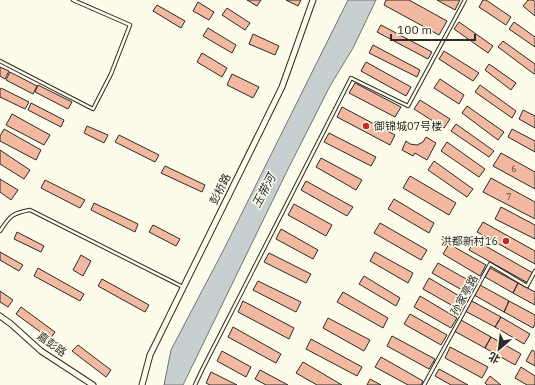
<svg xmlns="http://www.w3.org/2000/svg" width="535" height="385" viewBox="0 0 535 385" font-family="'IBM Plex Sans','Noto Sans SC',sans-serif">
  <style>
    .water { fill: #c7d0d0; stroke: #74746e }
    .building { fill: #f2b8a0; stroke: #2b2b2b }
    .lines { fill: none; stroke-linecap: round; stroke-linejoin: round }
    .service-casing { stroke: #2b2b2b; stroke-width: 4.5 }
    .minor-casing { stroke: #2b2b2b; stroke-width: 7 }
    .service { stroke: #fdfbea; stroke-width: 2.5 }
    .minor { stroke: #fdfbea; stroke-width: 5 }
    .poi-dot { fill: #c62828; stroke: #fdfbea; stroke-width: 1.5 }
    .labels { text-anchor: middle; stroke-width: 3; stroke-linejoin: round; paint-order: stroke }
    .number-label { font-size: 9px; fill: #5d4e48 }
    .poi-label { font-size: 11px; fill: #2b2b2b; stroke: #fdfbea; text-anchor: start }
    .street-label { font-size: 11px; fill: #2b2b2b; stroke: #fdfbea }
    .water-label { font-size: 12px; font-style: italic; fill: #2b2b2b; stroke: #fdfbea }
  </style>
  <rect width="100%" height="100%" fill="#fdfbea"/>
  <path class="water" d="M348,0H376L353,48L330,86L287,171L183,385H164L171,350L224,249Z"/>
  <path class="building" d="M247,0H261L257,6Z
    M286,0H301L298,6Z
    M386,0H409L447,21L439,35L384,5Z
    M437,0H460L455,10Z
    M483,0H486L511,17L506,25L479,7Z
    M528,0H533L535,2V16L523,6Z
    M198,2L214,12L209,20L193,11Z
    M157,5L185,21L181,28L153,11Z
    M227,8L250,23L245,30L222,15Z
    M459,22L493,46L488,53L454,29Z
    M514,22L535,37V47L509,29Z
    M381,25L432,52L428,59L377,32Z
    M208,28L236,45L232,53L203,36Z
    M253,34L279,46L275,55L249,44Z
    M503,41L535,64V73L534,74L498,47Z
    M373,45L420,70L417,77L369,53Z
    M444,51L479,73L473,81L439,59Z
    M202,53L227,68L222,77L197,62Z
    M366,62L411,87L406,96L361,71Z
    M489,64L516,83L511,90L485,70Z
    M0,67L9,71L5,79L0,76Z
    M10,72L37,86L33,94L6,80Z
    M232,74L259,87L253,98L227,85Z
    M440,79L464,95L459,104L434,88Z
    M355,83L401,107L395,117L349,93Z
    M38,85L72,102L68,109L35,92Z
    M480,85L516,111L512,118L475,92Z
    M1,88L29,102L25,109L0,97V90Z
    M420,100L450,119L444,128L414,109Z
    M31,103L64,120L61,127L28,110Z
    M467,106L504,132L498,140L462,113Z
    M342,107L395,135L390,145L337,117Z
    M523,110L535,116V128L519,119Z
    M12,114L50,135L44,145L6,125Z
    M456,124L494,151L489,157L451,131Z
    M87,126L108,135L104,143L84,133Z
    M4,129L41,150L36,160L0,141V136Z
    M512,129L535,141V152L508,137Z
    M329,133L376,157L371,166L324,142Z
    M119,135L159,155L155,162L115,142Z
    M426,137L436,143L427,160L415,153L413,156L402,150L406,141L410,144L417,145L423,142Z
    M447,142L485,169L479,177L441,151Z
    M0,150L30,170L24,179L0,164Z
    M501,153L535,172V189L493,166Z
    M321,158L362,180L356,190L316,167Z
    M434,161L473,189L467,197L428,170Z
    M165,166L205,185L202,192L161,173Z
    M410,176L456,203L449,215L403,188Z
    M491,178L535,202V219L483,192Z
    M0,179L18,190L11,200L0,192Z
    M45,180L85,200L80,208L41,188Z
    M306,181L353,207L347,216L301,190Z
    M394,199L434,223L429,233L388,209Z
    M94,203L138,224L135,232L91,210Z
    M294,204L332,225L326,236L288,215Z
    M501,207L535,225V239L495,219Z
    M483,222L535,251V264L477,232Z
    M380,223L427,250L421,260L374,233Z
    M153,225L180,239L176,246L149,232Z
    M281,229L318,250L313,259L276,239Z
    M17,232L44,246L41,252L14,239Z
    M475,240L533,273L528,283L469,250Z
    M449,244L486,265L480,276L443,254Z
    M0,252L23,265L19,271L0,260Z
    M375,252L413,273L408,283L370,261Z
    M269,253L311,274L306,283L264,262Z
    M81,255L91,261L83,276L73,270Z
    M438,263L475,284L469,294L432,273Z
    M38,268L84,294L80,301L34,276Z
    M490,268L518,283L513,293L485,277Z
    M364,276L400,298L396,306L359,284Z
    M429,278L466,300L460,310L423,289Z
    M102,279L149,305L145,312L98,286Z
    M258,281L301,302L296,312L253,290Z
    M518,283L535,292V305L513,293Z
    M480,285L509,301L504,312L474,295Z
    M0,291L13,300L8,307L0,302Z
    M343,292L388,318L383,328L337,302Z
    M420,296L457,318L451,328L414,307Z
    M470,300L501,317L495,327L465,311Z
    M243,301L294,328L289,339L238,312Z
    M509,301L535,315V324L533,328L504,312Z
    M21,307L55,332L50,339L16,314Z
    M410,314L447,335L441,345L404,324Z
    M501,317L530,334L524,344L495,327Z
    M328,318L370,340L364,351L323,328Z
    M461,320L491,337L485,348L454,331Z
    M233,327L281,354L276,363L228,337Z
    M392,336L435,359L429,369L387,346Z
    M491,337L521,354L515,365L485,348Z
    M311,339L362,367L357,376L306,349Z
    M78,345L111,370L106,377L72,351Z
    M450,347L488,367L482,378L445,358Z
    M532,350L535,352V366L526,361Z
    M222,351L251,367L246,377L217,361Z
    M381,357L423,381L421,385H408L375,367Z
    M303,362L342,385H317L296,373Z
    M521,367L535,376V385H527L515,378Z
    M439,369L468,385H451L435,376Z
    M260,370L288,385H266L255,379Z
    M211,372L237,385H210L206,383Z
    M490,376L501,385H487L485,383Z
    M370,379L381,385H367Z"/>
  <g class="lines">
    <g class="service-casing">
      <path id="service" d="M0,61L93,109L111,74L130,25L73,0
        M0,231C10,216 12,213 30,210L183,287
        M195,385L202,370L351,78L408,106L465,0
        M424,385L490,264L527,286L535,271"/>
    </g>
    <g class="minor-casing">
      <path id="minor" d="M0,316L11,324L41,351L93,385
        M142,385L150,355L282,87L313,0"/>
    </g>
    <use href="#service" class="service"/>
    <use href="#minor" class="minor"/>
  </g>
  <g class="poi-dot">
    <circle cx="366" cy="126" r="4"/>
    <circle cx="506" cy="241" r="4"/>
  </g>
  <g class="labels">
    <g class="number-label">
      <text x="514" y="172">6</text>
      <text x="509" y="200">7</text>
    </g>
    <g class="poi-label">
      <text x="374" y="130">御锦城07号楼</text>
      <text x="498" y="245" text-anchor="end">洪都新村16</text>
    </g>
    <g class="street-label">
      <text transform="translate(220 189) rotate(-64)" y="4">彭桥路</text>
      <text transform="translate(464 295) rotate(-61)" y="4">孙家亭路</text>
      <text transform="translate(52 344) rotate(36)" y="4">嘉彭路</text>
    </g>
    <g class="water-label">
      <text transform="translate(264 191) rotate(-62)" y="4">玉带河</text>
    </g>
  </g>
  <g transform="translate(499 349) rotate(208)" stroke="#fdfbea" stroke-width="3" paint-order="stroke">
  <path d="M0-3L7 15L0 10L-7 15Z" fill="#2b2b2b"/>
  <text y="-6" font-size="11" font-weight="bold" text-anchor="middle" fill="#2b2b2b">北</text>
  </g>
  <path d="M391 34v6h84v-6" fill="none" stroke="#2b2b2b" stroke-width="2"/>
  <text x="397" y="34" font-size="12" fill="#2b2b2b" stroke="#fdfbea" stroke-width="3" paint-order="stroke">100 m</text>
</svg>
